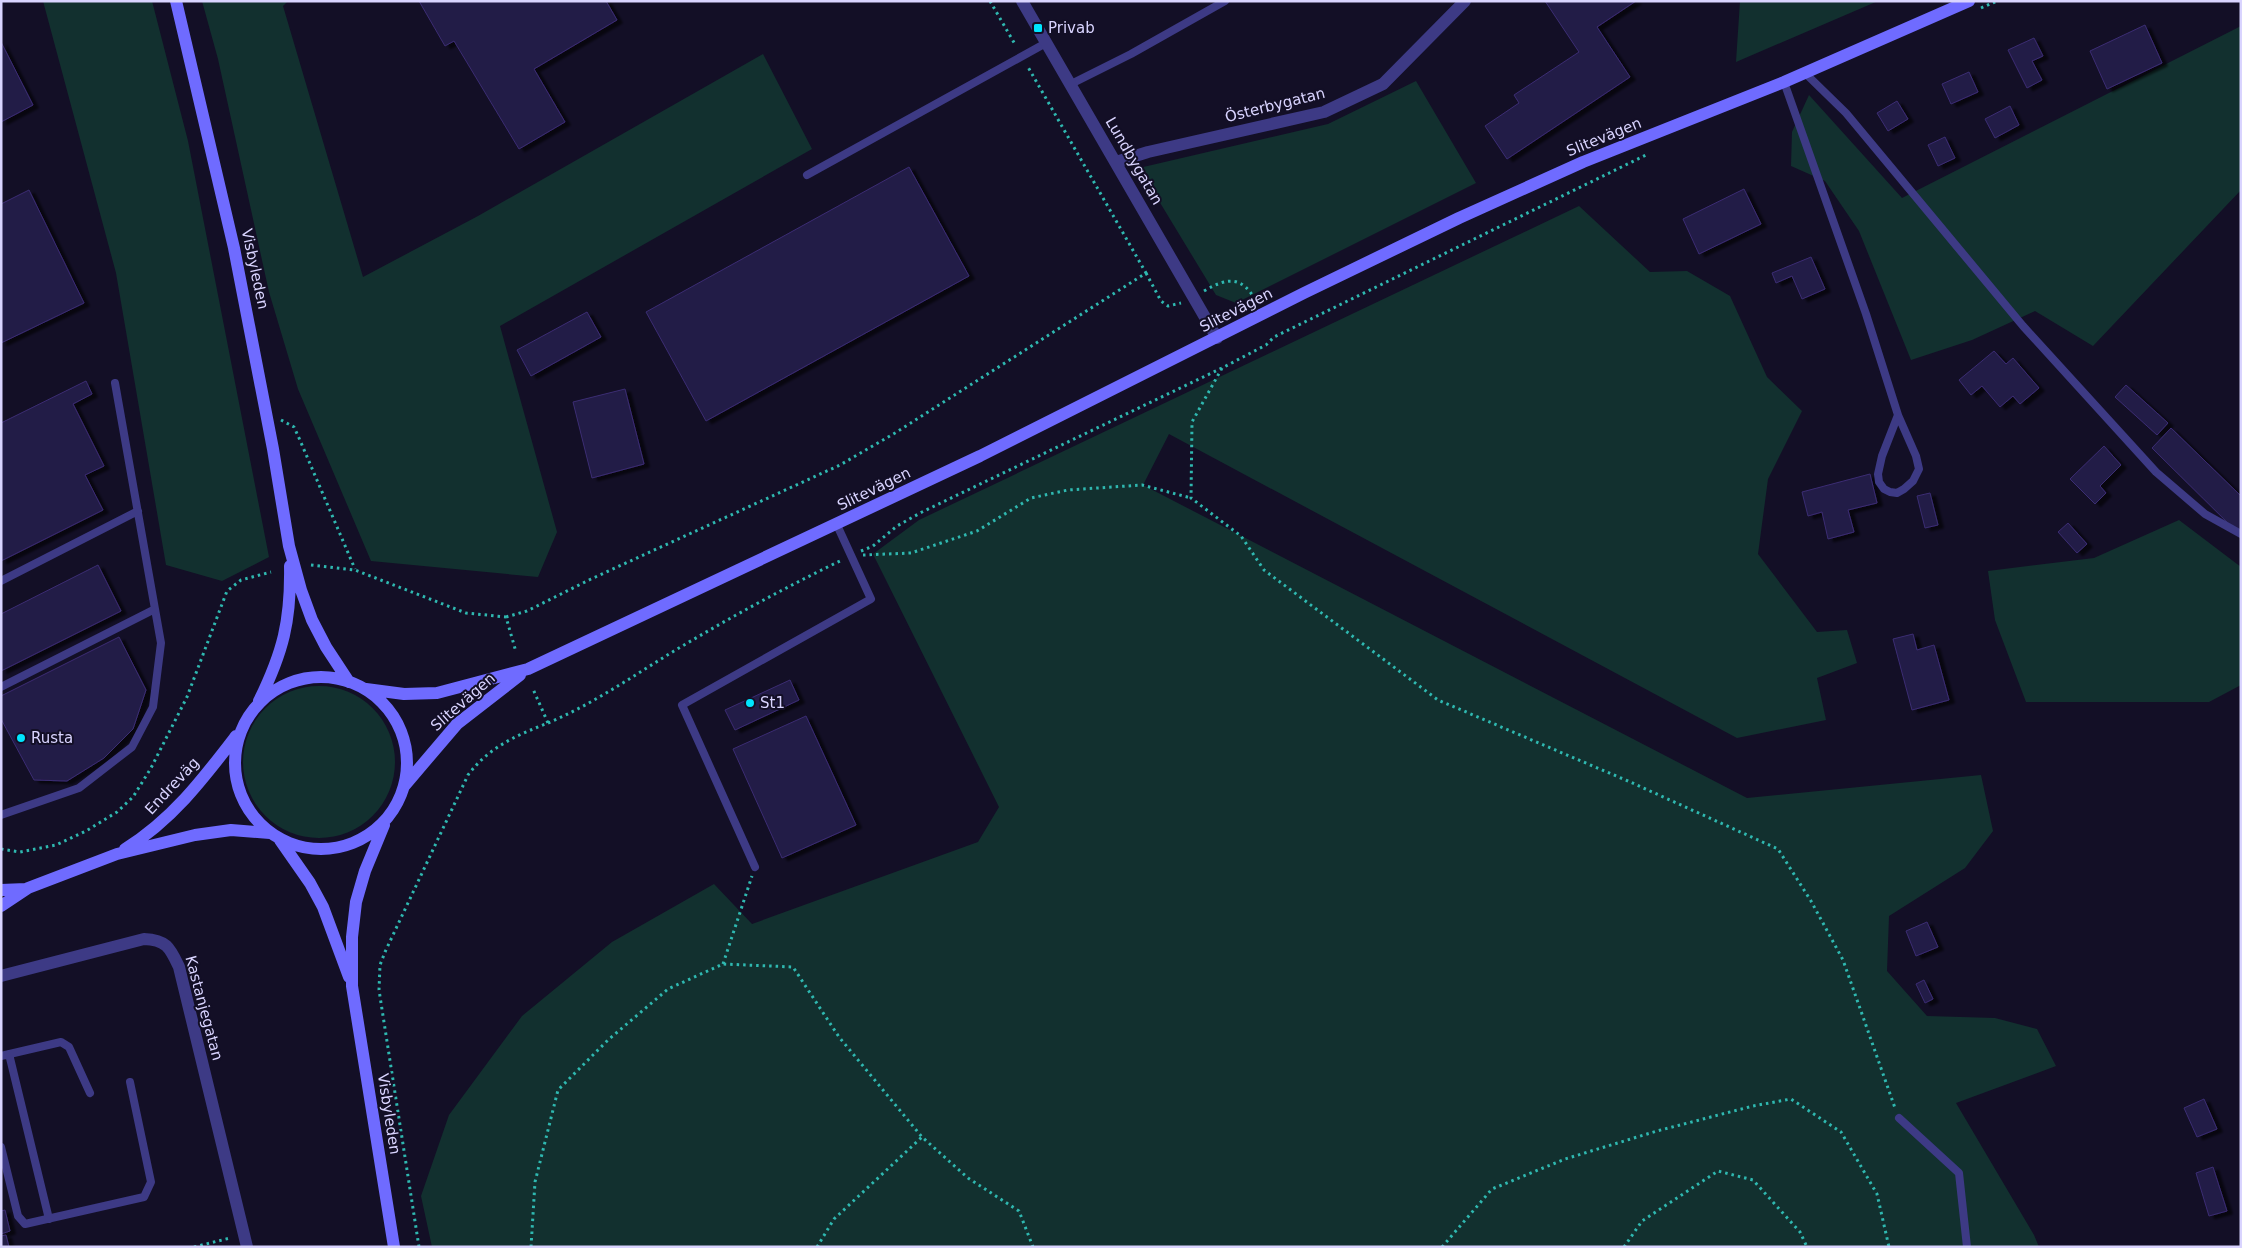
<svg xmlns="http://www.w3.org/2000/svg" width="2242" height="1248" viewBox="0 0 2242 1248" font-family="'DejaVu Sans',sans-serif">
  <style>
    .green { fill: #12302f }
    .building { fill: #241b47; stroke: #3b2d73; filter: url(#shadow) }
    .lines { fill: none; stroke-linecap: round; stroke-linejoin: round }
    .path { stroke: #2fb8b0; stroke-width: 3; stroke-dasharray: 2.5 4; stroke-linecap: butt }
    .service { stroke: #3d3a85; stroke-width: 8 }
    .minor { stroke: #3d3a85; stroke-width: 12 }
    .secondary { stroke: #6f6bff; stroke-width: 12 }
    .poi-dot { fill: #00e5ff; stroke: #130f26; stroke-width: 2 }
    .labels { text-anchor: middle; stroke-width: 4; stroke-linejoin: round; paint-order: stroke }
    .poi-label { font-size: 15px; fill: #d9d4ff; stroke: #130f26; text-anchor: start }
    .street-label { font-size: 15px; fill: #d9d4ff; stroke: #130f26 }
  </style>
  <defs>
    <filter id="shadow"><feDropShadow dx="5.5" dy="3" stdDeviation="1" flood-color="#0009"/></filter>
  </defs>
  <rect width="100%" height="100%" fill="#130f26"/>
  <path class="green" d="M43,1H152L188,141L269,557L222,581L166,565L116,273Z
    M202,1H288L283,6L363,277L478,216L763,54L812,149L500,326L557,532L538,577L371,561L298,389L269,292L218,59Z
    M1740,1H1878L1736,62Z
    M2241,26V190L2093,346L2035,311L1972,340L1911,360L1859,231L1825,181L1791,166L1792,132L1809,95L1902,198Z
    M1416,81L1476,183L1236,303L1216,295L1139,168L1328,124Z
    M1579,206L1650,272L1687,271L1730,296L1767,377L1802,411L1768,479L1758,554L1817,632L1847,630L1857,663L1817,678L1826,720L1737,738L1169,434L1143,485L1747,798L1981,775L1993,831L1965,868L1889,916L1887,971L1927,1016L1995,1018L2037,1029L2056,1066L1956,1103L2034,1235L2039,1247H432L421,1196L449,1115L522,1016L612,942L714,884L752,924L978,842L999,807L873,554L919,520Z
    M2179,520L2241,567V685L2209,702H2026L1995,620L1988,571L2094,558Z
    M243 762a76 76 0 1 1 152 0a76 76 0 1 1-152 0Z"/>
  <path class="building" d="M419,1H606L617,20L534,69L565,122L519,149L454,41L445,46Z
    M1545,1H1636L1597,27L1630,77L1507,159L1485,126L1519,103L1514,95L1579,52Z
    M2145,25L2162,63L2107,89L2090,51Z
    M2034,38L2043,56L2032,61L2042,80L2027,88L2008,50Z
    M1,42L33,105L1,122Z
    M1969,72L1978,92L1951,104L1942,84Z
    M1897,101L1908,119L1888,131L1877,113Z
    M2010,106L2019,125L1995,138L1985,119Z
    M1945,137L1955,158L1938,166L1928,145Z
    M909,167L969,276L706,421L646,312Z
    M1744,189L1761,224L1699,254L1683,219Z
    M29,190L84,303L1,343V204Z
    M1811,257L1825,289L1802,299L1792,276L1776,283L1772,273Z
    M587,312L601,337L531,376L517,350Z
    M1994,351L2006,364L2013,358L2039,388L2020,404L2013,396L2000,407L1982,386L1971,395L1959,380Z
    M86,381L92,394L73,404L104,466L85,475L103,510L1,561V423Z
    M2126,385L2168,423L2157,435L2115,397Z
    M625,389L644,464L592,478L573,402Z
    M2171,428L2241,496V529L2237,532L2152,448Z
    M2104,446L2121,465L2100,486L2106,493L2095,504L2070,479Z
    M1870,474L1877,503L1848,510L1854,532L1828,539L1822,512L1808,516L1802,492Z
    M1930,493L1938,525L1925,528L1917,496Z
    M2068,523L2087,544L2077,553L2058,532Z
    M98,565L121,611L1,671V614Z
    M1913,634L1917,650L1934,645L1949,700L1912,710L1893,639Z
    M119,637L146,690L133,729L104,758L67,781L34,780L1,719V696Z
    M790,680L799,700L735,730L725,710Z
    M806,716L856,825L782,858L733,749Z
    M1927,922L1938,947L1916,956L1906,931Z
    M1924,980L1933,999L1925,1003L1916,984Z
    M2204,1099L2217,1129L2197,1137L2184,1108Z
    M2213,1167L2227,1211L2209,1216L2196,1173Z
    M5,1210L10,1231L1,1234V1211Z
    M6,1235L9,1247H1V1236Z"/>
  <g class="lines">
    <path class="path" d="M990,1L1016,46
      M1981,8L1997,1
      M1146,273L1161,301L1168,306L1181,303
      M1204,291C1228,277 1242,276 1256,301
      M1222,368L1192,422L1191,498L1241,536L1264,570L1438,700L1628,781L1778,849L1811,901L1843,960L1895,1108
      M281,420L294,427L299,438L355,569
      M861,551L873,546L897,526L922,512L1222,368L1266,345L1274,337L1646,155
      M863,555L911,553L977,531L1031,498L1068,490L1142,485L1191,498
      M311,565L355,570L466,613L506,617L516,652
      M506,617L527,611L591,579L840,465L895,433L1146,273L1028,67
      M548,723C593,704 633,676 674,651C729,618 784,588 842,560
      M1,849L20,852L56,845L86,831L117,812L133,797L151,768L187,697L227,591L241,580L271,572
      M723,964L752,876
      M194,1247L230,1238
      M419,1247L379,990L380,965L385,952L468,775C489,747 517,735 548,723L533,689
      M531,1247L535,1182L558,1090L608,1040L668,989L723,964L793,967L839,1037L922,1137L968,1178L1019,1211L1033,1247
      M817,1247L834,1219L922,1137
      M1442,1247L1492,1189L1565,1159L1657,1131L1753,1106L1791,1099L1841,1132L1877,1194L1889,1247
      M1624,1247L1642,1221L1718,1171L1753,1180L1800,1232L1807,1247"/>
    <path class="service" d="M1805,73L1846,113L2023,326L2156,472L2205,514L2241,534
      M1784,82L1866,314L1898,415L1882,456L1878,474L1879,482L1884,489L1890,492L1897,493L1904,489L1913,481L1919,469L1916,456L1898,415
      M1071,84L1131,54L1225,1
      M807,175L1046,43
      M1,581L138,511
      M1,687L155,609
      M1,815L79,788L132,747L153,707L161,643L115,383
      M755,867L682,705L871,599L837,525
      M9,1054L49,1219
      M1,1056L61,1042L69,1047L90,1093
      M1899,1118L1959,1173L1967,1247
      M1,1147L18,1216L25,1224L144,1197L151,1182L130,1082"/>
    <path class="minor" d="M1022,1L1217,338
      M1116,162L1148,152L1324,112L1383,84L1465,1
      M1,976L144,939C167,940 170,948 179,967L247,1247"/>
    <path class="secondary" d="M176,1L234,248L273,449L289,546L301,590L312,620L326,647L349,682
      M235 763a86 86 0 1 1 172 0a86 86 0 1 1-172 0Z
      M366,689L404,694L437,693L528,669L980,456L1304,293L1459,218L1583,162L1784,82L1969,1
      M259,701C283,652 291,621 290,566
      M405,785L457,724L520,675
      M384,825L365,871L356,902L352,937V986L394,1247
      M280,840L310,883L323,907L349,977
      M125,849C172,820 203,779 236,736
      M1,890L26,889
      M1,906L28,888L117,854L195,835L231,830L270,833"/>
  </g>
  <g class="poi-dot">
    <rect x="1033" y="23" width="10" height="10" rx="2.5"/>
    <circle cx="750" cy="703" r="5"/>
    <circle cx="21" cy="738" r="5"/>
  </g>
  <g class="labels">
    <g class="poi-label">
      <text x="1048" y="33">Privab</text>
      <text x="760" y="708">St1</text>
      <text x="31" y="743">Rusta</text>
    </g>
    <g class="street-label">
      <text transform="translate(1275 105) rotate(-14)" y="5">Österbygatan</text>
      <text transform="translate(1604 137) rotate(-22)" y="5">Slitevägen</text>
      <text transform="translate(1134 161) rotate(60)" y="5">Lundbygatan</text>
      <text transform="translate(255 269) rotate(78)" y="5">Visbyleden</text>
      <text transform="translate(1236 310) rotate(-27)" y="5">Slitevägen</text>
      <text transform="translate(874 489) rotate(-26)" y="5">Slitevägen</text>
      <text transform="translate(463 702) rotate(-41)" y="5">Slitevägen</text>
      <text transform="translate(172 786) rotate(-47)" y="5">Endreväg</text>
      <text transform="translate(204 1008) rotate(75)" y="5">Kastanjegatan</text>
      <text transform="translate(389 1114) rotate(81)" y="5">Visbyleden</text>
    </g>
  </g>
  <rect width="2242" height="1248" fill="none" stroke="#d9d4ff" stroke-width="5"/>
</svg>
